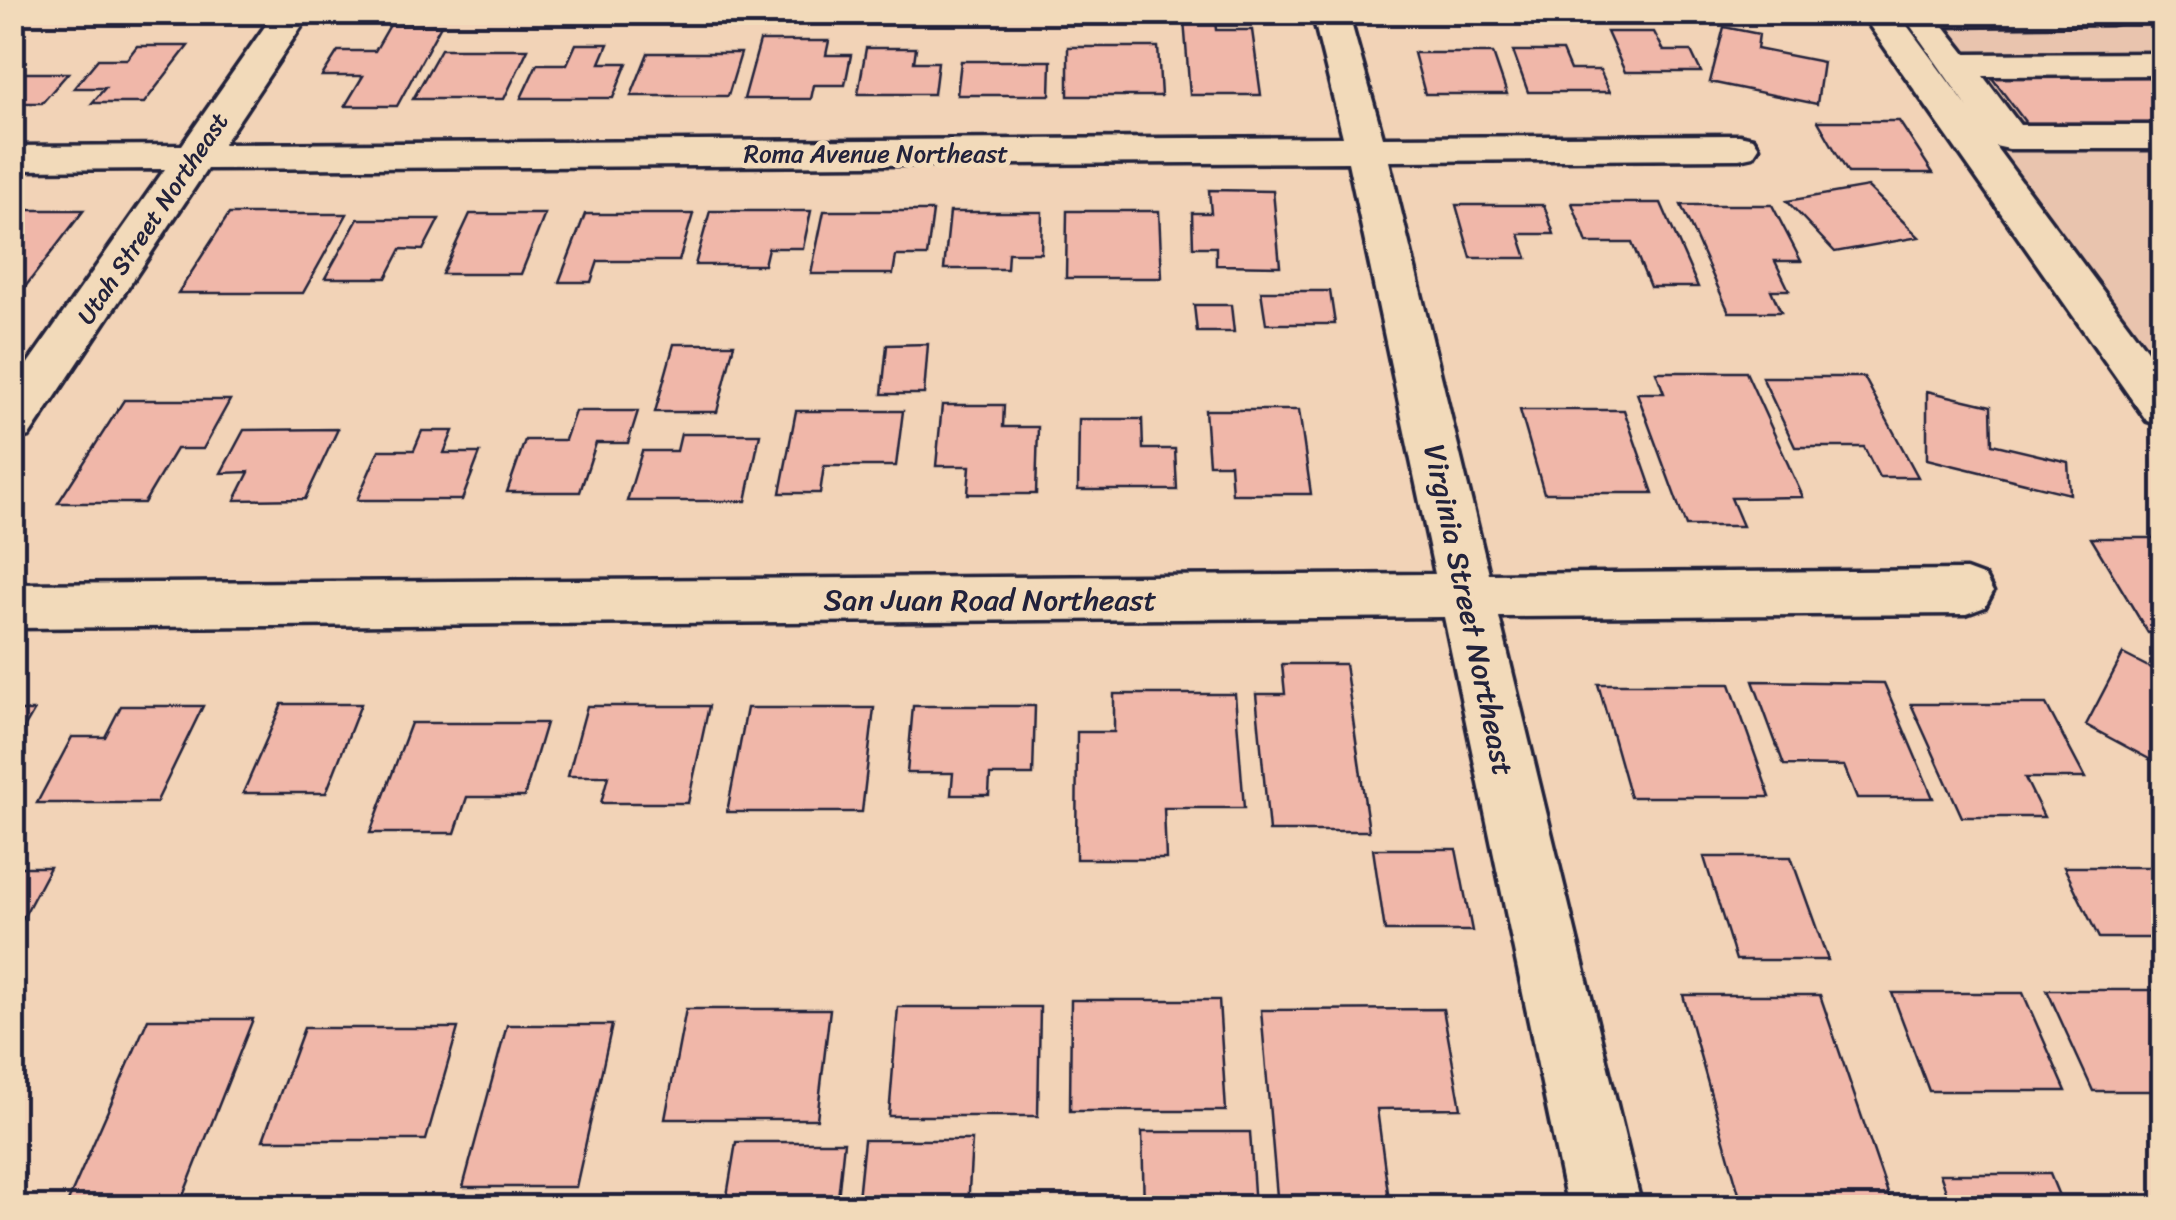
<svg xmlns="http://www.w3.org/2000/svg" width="2176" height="1220" viewBox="0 0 2176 1220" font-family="Sriracha,sans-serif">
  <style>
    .built { fill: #e9c4ae }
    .building { fill: #f0b7a9; stroke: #22223b; stroke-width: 2.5 }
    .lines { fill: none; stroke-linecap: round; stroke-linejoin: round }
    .minor-casing { stroke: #22223b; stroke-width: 7 }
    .minor { fill: #f2daba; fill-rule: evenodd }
    .labels { text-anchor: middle; stroke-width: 10; stroke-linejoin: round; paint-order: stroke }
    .far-street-label { font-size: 25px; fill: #22223b; stroke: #f2daba }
    .street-label { font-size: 30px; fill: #22223b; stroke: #f2daba }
  </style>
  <rect width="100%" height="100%" fill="#f2d3b7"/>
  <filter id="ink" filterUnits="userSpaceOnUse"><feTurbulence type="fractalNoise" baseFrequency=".01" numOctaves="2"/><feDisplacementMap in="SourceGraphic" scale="20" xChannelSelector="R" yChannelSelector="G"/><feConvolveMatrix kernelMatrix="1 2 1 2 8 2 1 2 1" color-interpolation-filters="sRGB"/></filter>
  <g filter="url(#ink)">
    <path class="built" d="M1850,13H2163V441L1860,16Z"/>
    <path class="building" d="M1591,12H1658L1663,22H1595Z
      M1184,20H1215L1216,30H1252L1261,95H1190Z
      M390,25H441L397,106H345L363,76H322L338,51H375Z
      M1724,27L1759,34L1757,49L1823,62L1817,104L1710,82Z
      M1607,32H1654L1664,51H1691L1701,72H1625Z
      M760,41H829L826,55H851L845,85H814L811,99H744Z
      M576,44H608L600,63H627L613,98H521L537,64H567Z
      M137,46H188L144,103H92L105,88H74L98,59H127Z
      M1068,47H1158L1161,96H1068Z
      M866,48H916L914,62H938L934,94H858Z
      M441,49H528L504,99H413Z
      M1513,51H1562L1570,70H1600L1610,92H1528Z
      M648,53H741L728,96H631Z
      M1414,53H1493L1507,94H1425Z
      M961,61H1051L1050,95H957Z
      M12,73H68L42,103H12Z
      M1989,74H2164V123H2026Z
      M1818,121H1899L1933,173H1848Z
      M1868,187L1919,237L1835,252L1787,201Z
      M1209,190L1273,191L1280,266L1216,265V247H1193L1192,213H1211Z
      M1572,203H1661L1698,287H1650L1632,243H1587Z
      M1456,205H1544L1554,234H1519L1527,258H1471Z
      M1681,205H1772L1801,261H1775L1789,290H1771L1781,312H1729Z
      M17,210H84L12,304V215Z
      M710,211H811L803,248H768L764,265H695Z
      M824,211H933L927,256H896L893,274H811Z
      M1067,211H1159L1162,278H1066Z
      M950,212H1042L1041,253H1008L1007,269H944Z
      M229,214H347L303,293H178Z
      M470,214H545L521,274H442Z
      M585,214H693L679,261H598L591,282H559Z
      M358,219H439L423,250L401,249L386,278H325Z
      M1261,291H1330L1335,324H1266Z
      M1194,305H1231L1234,332H1197Z
      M674,344H734L717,412H655Z
      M928,344L924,394H882L887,345Z
      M1656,372H1746L1803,497L1731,498L1743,526H1686L1637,393H1664Z
      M1762,377H1864L1918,477H1879L1864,447H1795Z
      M1927,391L1991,406L1992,444L2068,462L2070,494L1927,459Z
      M124,400H230L203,449H176L144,503H58Z
      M942,405H1004L1003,427H1038L1036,494H968L970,466H936Z
      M1205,410H1299L1311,494H1232L1230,464H1209Z
      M1520,410H1624L1653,493H1544Z
      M575,411H638L628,443H596L580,492H507L525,440H565Z
      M796,411H903L896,466H824L820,493H780Z
      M1079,419H1142L1143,449H1175L1177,490H1078Z
      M338,429L305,499L235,500L249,472L221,473L244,430Z
      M422,431H453L444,453H480L462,500H357L379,450H414Z
      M681,434H760L746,501H627L642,451H677Z
      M2091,538H2161L2164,633H2148Z
      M2123,654L2164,675V767L2086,725Z
      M1282,664H1345L1369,831H1269L1256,694H1285Z
      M1753,681L1884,683L1933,798H1857L1844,766L1784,765Z
      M1598,684H1730L1770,797H1630Z
      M1114,694H1235L1244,808H1164L1166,859H1076L1077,732H1114Z
      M282,704H361L326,793H243Z
      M1911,704H2046L2085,778H2025L2044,817H1962Z
      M121,706H203L156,803H37L72,737H105Z
      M587,706H709L688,803H601L608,776H568Z
      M913,706H1035L1033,775H990L989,795H951L953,773H907Z
      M747,708H874L862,812H727Z
      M12,711H34L12,749Z
      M411,723H546L524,797H467L455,833H370Z
      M1373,849H1456L1472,931H1385Z
      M1704,857H1791L1828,960H1736Z
      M12,867H50L16,931H12Z
      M2064,867H2161L2164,938H2099Z
      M2047,990H2164V1091H2093Z
      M1892,993H2023L2066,1091H1929Z
      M1683,995H1820L1893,1208H1743Z
      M1071,1000H1219L1226,1111H1070Z
      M898,1007H1040L1038,1116H889Z
      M686,1009H830L817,1119H665Z
      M1443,1009L1461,1108L1377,1109L1390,1208H1278L1261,1010Z
      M148,1019H253L179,1206H66Z
      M507,1025H612L576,1187H463Z
      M304,1028H458L426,1140H263Z
      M1142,1132H1250L1255,1208H1144Z
      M864,1140H972L968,1208H857Z
      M736,1142H844L837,1208H725Z
      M1940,1174H2050L2064,1208H1952Z"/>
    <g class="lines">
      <g class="minor-casing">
        <path id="minor" d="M275,12H311L223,144L1343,137L1312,12H1348L1383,137L1739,135L1753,138L1759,147L1753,156L1739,159L1389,161L1489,574L1966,570L1985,577L1993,592L1985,607L1966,614L1499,617L1642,1208H1568L1444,617L12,628V584L1435,574L1348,162L207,169L29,436L12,441V386L165,169L12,170V146L182,145Z
          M1860,12H1897L1968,108L1901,12H2129L2124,21L2111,24L1944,26L1966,54L2164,53V75L1983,76L2020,125H2164V149H2009L1995,146L2164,373V426L2147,421Z"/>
      </g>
      <use href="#minor" class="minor"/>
    </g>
  </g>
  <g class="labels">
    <g class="far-street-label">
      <text x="876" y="162">Roma Avenue Northeast</text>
      <text transform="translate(152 218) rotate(-56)" y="9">Utah Street Northeast</text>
    </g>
    <g class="street-label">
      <text x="990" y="610">San Juan Road Northeast</text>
      <text transform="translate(1469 610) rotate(78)" y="10">Virginia Street Northeast</text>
    </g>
  </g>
  <rect width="2176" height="1220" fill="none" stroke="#f2daba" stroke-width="50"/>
  <rect x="25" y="25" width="2126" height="1170" fill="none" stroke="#22223b" stroke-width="4" filter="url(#ink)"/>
</svg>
